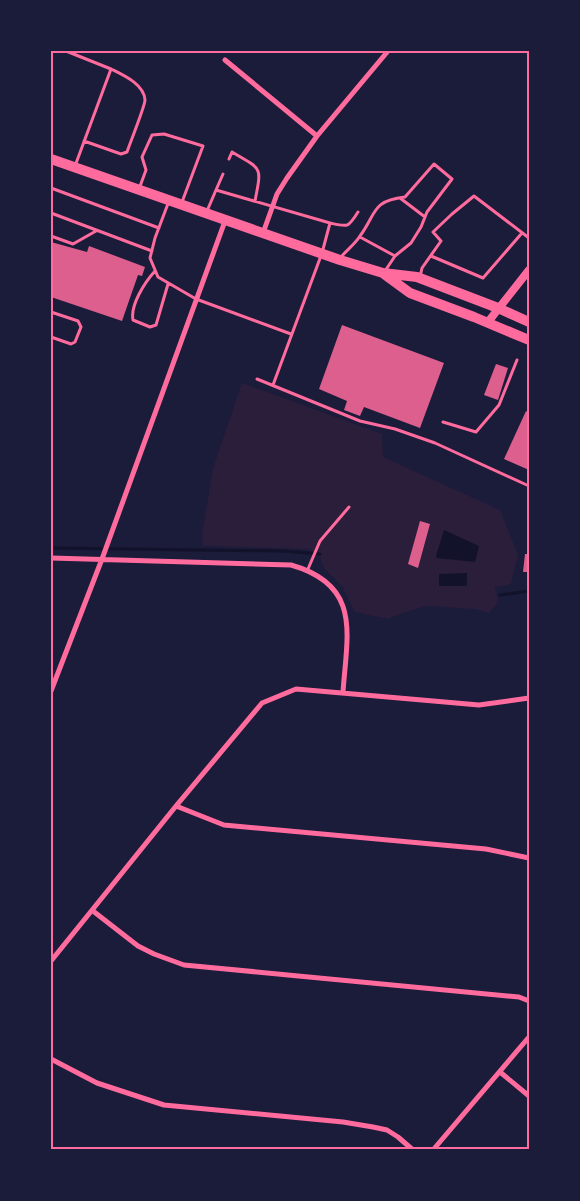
<svg xmlns="http://www.w3.org/2000/svg" width="580" height="1201" viewBox="0 0 580 1201" font-family="'Archivo Narrow',sans-serif">
  <style>
    .green { fill: #2a1e3b }
    .water { fill: #12122b }
    .lines { fill: none; stroke-linecap: round; stroke-linejoin: round }
    .stream { stroke: #12122b; stroke-width: 3 }
    .building { fill: #dd5f8e }
    .service { stroke: #ff6b9d; stroke-width: 3 }
    .minor { stroke: #ff6b9d; stroke-width: 5 }
    .tertiary { stroke: #ff6b9d; stroke-width: 8 }
    .primary { stroke: #ff6b9d; stroke-width: 10 }
    .neatline { fill: none; stroke: #ff6b9d; stroke-width: 2 }
  </style>
  <rect width="100%" height="100%" fill="#1b1b3a"/>
  <path class="green" d="M242,383L382,434L383,457L500,510L518,555L511,584L495,587L498,602L489,613L476,609L426,606L391,617L389,619L355,612L342,586L324,568L320,557L309,549L203,546L202,535L213,468Z"/>
  <path class="water" d="M444,530L479,546L475,562L437,558L436,556Z
    M467,573V586H439V574Z"/>
  <g class="lines">
    <path class="stream" d="M51,548L284,551L320,554
      M500,595L529,591"/>
  </g>
  <path class="building" d="M51,242L87,252L89,246L145,267L142,276L138,275L122,321L51,297Z
    M342,325L444,363L420,428L364,407L360,416L344,410L347,401L319,389Z
    M496,364L508,368L498,400L484,395Z
    M526,411L529,413V470L504,459Z
    M420,521L430,524L418,568L408,564Z
    M525,554H529V572H523Z"/>
  <g class="lines">
    <path class="service" d="M66,51L111,69L75,166
      M84,141L121,154L127,152C130,143 145,106 145,100C144,84 123,75 111,69
      M229,159L232,152C262,170 262,165 255,201
      M51,188L159,228
      M139,189L146,170L142,157L152,135L164,134L203,146L182,202
      M216,190L223,174
      M400,198L425,217
      M169,201L155,238L150,258L158,277L196,299L291,334
      M207,211L216,190L330,223
      M51,213L152,251
      M51,236L73,244L96,231
      M360,237L395,256
      M431,256L483,278L522,233
      M341,257C347,250 355,244 360,236C377,213 371,201 405,197L434,164L452,179L427,212L421,227L411,243L395,256L385,271
      M155,271C145,282 130,305 133,320L150,327L156,325L168,284
      M420,277L422,268L441,241L433,232L452,214L474,196L529,238
      M51,312L78,321L81,327L75,342L71,344L51,337
      M257,379L360,421L395,429L435,443L529,486
      M273,385L322,253L330,223C348,227 348,228 358,212
      M443,422L476,432L499,405L517,360
      M308,569L320,541L349,507"/>
    <path class="minor" d="M225,60L317,136
      M263,233L277,194L287,178L317,136L388,51
      M51,558L291,565C362,585 347,634 343,692
      M51,691L102,559L225,221
      M176,806L224,825L486,849L529,858
      M93,911L138,946L154,954L184,965L519,997L529,1001
      M51,961L176,806L262,703L296,689L479,705L529,698
      M51,1059L97,1083L164,1105L343,1122L373,1127L387,1130L398,1137L413,1150
      M500,1072L529,1096
      M433,1150L529,1037"/>
    <path class="tertiary" d="M488,322L529,270"/>
    <path class="primary" d="M51,159L340,260L383,273L417,277L498,308L529,322
      M384,274L410,293L474,317L529,340"/>
  </g>
  <rect width="580" height="1201" fill="none" stroke="#1b1b3a" stroke-width="105"/>
  <rect x="52" y="52" width="476" height="1096" class="neatline"/>
</svg>
